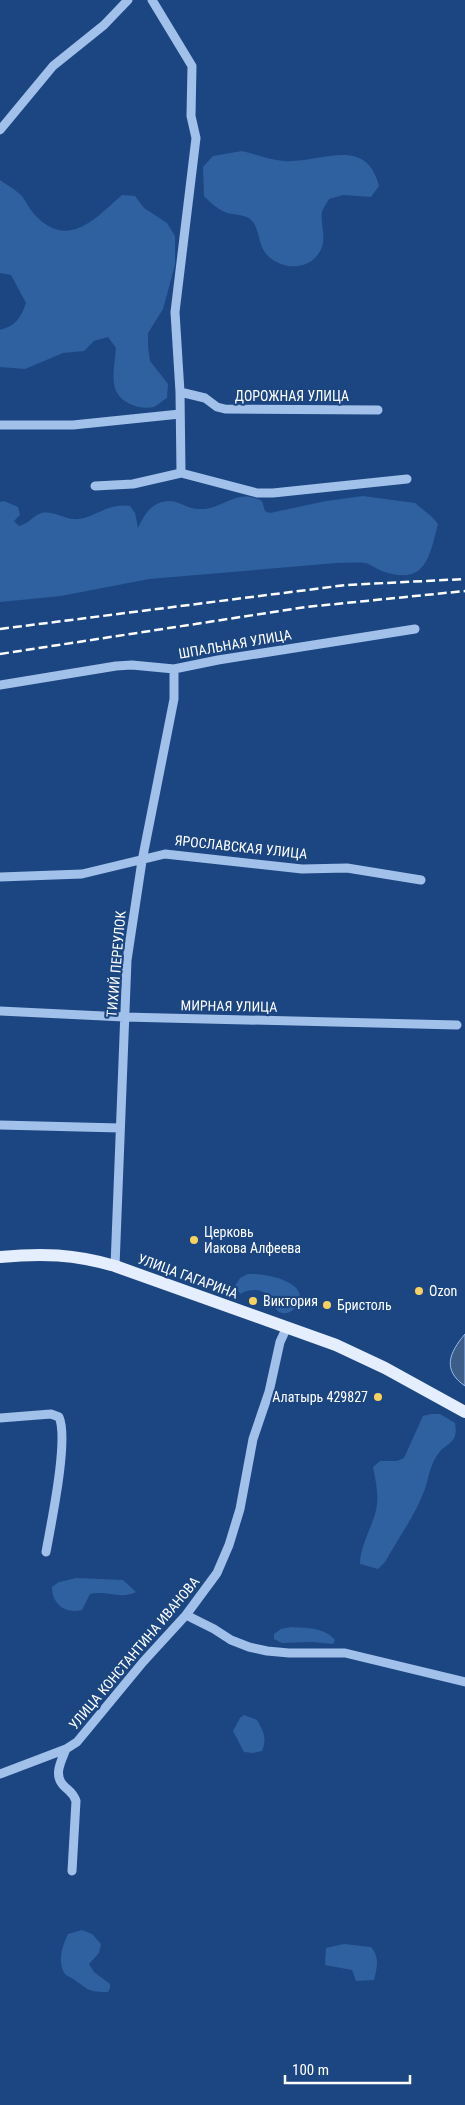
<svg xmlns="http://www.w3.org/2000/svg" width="465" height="2105" viewBox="0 0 465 2105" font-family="'Roboto Condensed',sans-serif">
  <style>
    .green { fill: #2f60a0 }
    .water { fill: #3d5d89; stroke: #94bbec }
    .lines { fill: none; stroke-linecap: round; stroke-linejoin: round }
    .minor { stroke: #a1c0ea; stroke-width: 9 }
    .major { stroke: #e4eefe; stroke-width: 12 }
    .rail { stroke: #fff; stroke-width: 2.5; stroke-dasharray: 9 4; stroke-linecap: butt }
    .poi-dot { fill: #fbd15e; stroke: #1c4682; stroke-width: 2 }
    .labels { text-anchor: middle; stroke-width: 4.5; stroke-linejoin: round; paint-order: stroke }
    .street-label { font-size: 14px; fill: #fff; stroke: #1c4682 }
    .poi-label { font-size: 14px; fill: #fff; stroke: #1c4682; text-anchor: start }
  </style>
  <rect width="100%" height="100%" fill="#1c4682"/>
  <path class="green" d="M242,151C255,154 270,160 284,161C319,164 366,134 379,186L371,197L343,195L329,199C327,203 323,208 322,212C320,226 328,240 319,253C306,273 276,269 264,251C259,243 259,230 253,222C246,213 234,216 225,212C216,208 210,202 204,196L203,167L213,156Z
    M0,180C7,185 16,190 22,196C27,203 31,212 38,218C70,249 98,216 122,195L135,196L144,208L167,223L175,236V265L163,309L148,333V347L150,361L168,384L167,398C163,400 158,405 154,407C141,410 122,404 116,391C111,379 115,361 116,348L108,337L94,341L84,351L63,353L25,369L0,367V330C15,326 21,318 26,303L11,275L0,273Z
    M363,496L415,503L432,517L438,524C429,559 425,586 382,571C376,569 371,564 365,563C356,562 346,563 337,563L149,579L61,596L0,602V502L4,501L18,507L20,515L14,521L19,526C29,523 31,518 39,514C50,509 62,518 73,519C92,521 106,502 130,506L135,513L138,528C143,518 147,509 157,504C176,495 183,509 199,509C223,511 235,487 262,501L265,511L270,513L326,501Z
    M248,1274C262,1273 308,1280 299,1303C297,1307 292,1312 287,1313C274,1315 275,1303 269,1296C261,1288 249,1289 240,1294L235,1286L240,1278Z
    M431,1414H440L455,1423C459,1446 445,1441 436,1457C429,1468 428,1482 423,1494C414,1517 397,1540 385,1562L378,1569L360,1564C360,1547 370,1531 375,1514C380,1498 376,1483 373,1467L380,1461H397L404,1458L423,1416Z
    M76,1578L123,1580L136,1592C121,1600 106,1590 90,1594L82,1610C65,1614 52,1604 52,1587L59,1582Z
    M291,1627C307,1628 324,1627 335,1640L333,1644L312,1642L282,1643L274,1639V1634L281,1629Z
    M244,1715L257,1720C264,1732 267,1738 262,1751L253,1753L244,1752L233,1731L240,1718Z
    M82,1930L92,1934L101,1944L99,1953L89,1964L94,1972L110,1984V1988L108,1992C90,1992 90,1991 76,1981C73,1978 69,1977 66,1975C56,1964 63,1944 68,1934Z
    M344,1944L371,1947C380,1958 377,1967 374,1980L356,1981L352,1970L325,1965L326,1948Z"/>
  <path class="water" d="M465,1334V1386C442,1370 449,1353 465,1334Z"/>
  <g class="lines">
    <path class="minor" d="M152,0L192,66L191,116L196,138L175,312L180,392L181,473
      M0,130L53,66L104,25L128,0
      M180,392L205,398L217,407L225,409L378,410
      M0,425H73L180,414
      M95,486L133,484L181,473L257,493H273L407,479
      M0,685L116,666L132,665L174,669L218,660L415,629
      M0,877L82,874L165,854L302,869L347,868L421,880
      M0,1011L124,1017L457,1025
      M0,1125L120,1128
      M115,1266L127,960L142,861L174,699V669
      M0,1418L51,1414L59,1417C69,1439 51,1524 46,1552
      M186,1615L214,1629L231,1640L249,1647L267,1651L289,1653H345L465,1682
      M66,1749C61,1762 53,1775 64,1786C70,1792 73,1792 76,1801L72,1871
      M0,1774L66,1749L77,1742L143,1662L186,1615L217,1573L229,1545L240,1509L253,1439L269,1392L280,1342L286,1329"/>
    <path class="major" d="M0,1257C42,1253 74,1254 115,1266L336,1345L385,1368L465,1412"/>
    <path class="rail" d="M0,629L346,585L465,579
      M0,654L306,607L465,591"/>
  </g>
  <g class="poi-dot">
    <circle cx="194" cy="1240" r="5"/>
    <circle cx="419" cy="1291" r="5"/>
    <circle cx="253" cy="1301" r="5"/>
    <circle cx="327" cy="1305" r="5"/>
    <circle cx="378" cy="1397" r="5"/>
  </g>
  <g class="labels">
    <g class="street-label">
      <text x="292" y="401">ДОРОЖНАЯ УЛИЦА</text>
      <text transform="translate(235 644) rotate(-10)" y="5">ШПАЛЬНАЯ УЛИЦА</text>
      <text transform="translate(241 847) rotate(6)" y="5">ЯРОСЛАВСКАЯ УЛИЦА</text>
      <text transform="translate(116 964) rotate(-85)" y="5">ТИХИЙ ПЕРЕУЛОК</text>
      <text transform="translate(229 1006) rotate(1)" y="5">МИРНАЯ УЛИЦА</text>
      <text transform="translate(188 1276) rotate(20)" y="5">УЛИЦА ГАГАРИНА</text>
      <text transform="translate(134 1653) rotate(-50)" y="5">УЛИЦА КОНСТАНТИНА ИВАНОВА</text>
    </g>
    <g class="poi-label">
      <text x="204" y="1237">Церковь<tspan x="204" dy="16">Иакова Алфеева</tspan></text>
      <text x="429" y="1296">Ozon</text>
      <text x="263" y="1306">Виктория</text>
      <text x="337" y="1310">Бристоль</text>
      <text x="368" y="1402" text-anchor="end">Алатырь 429827</text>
    </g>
  </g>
  <path d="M285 2075v8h125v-8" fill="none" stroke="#ffffff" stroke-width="2.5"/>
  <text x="292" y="2075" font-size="15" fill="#ffffff" stroke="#1c4682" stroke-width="4" paint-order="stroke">100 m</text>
</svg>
